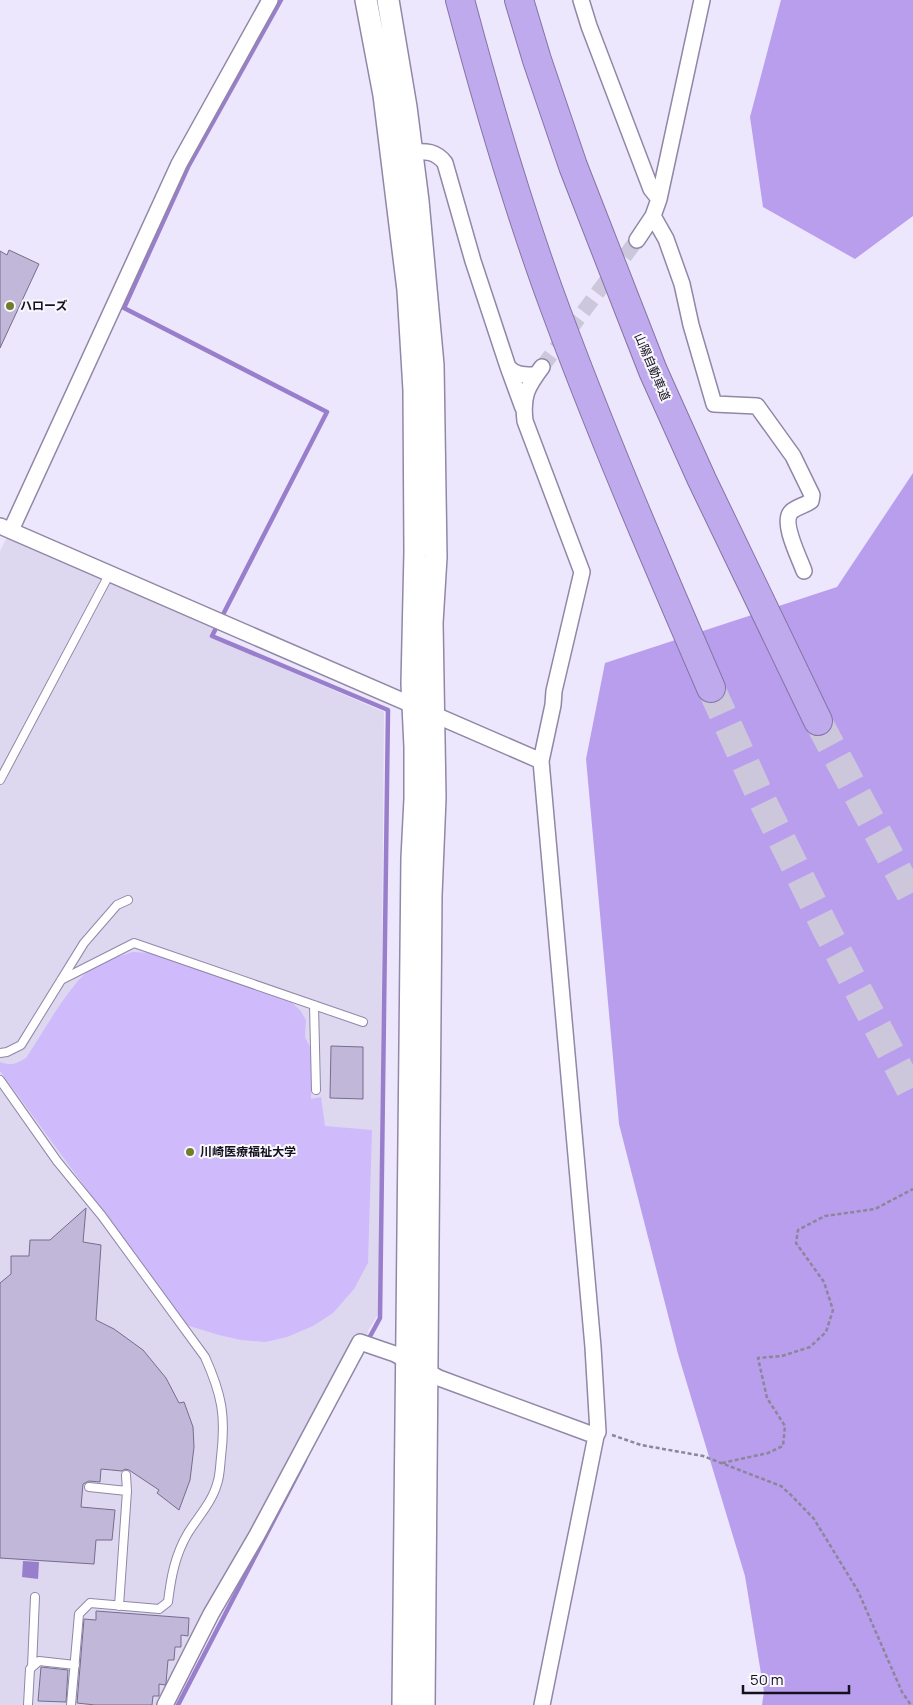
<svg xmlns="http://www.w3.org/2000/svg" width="913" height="1705" viewBox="0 0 913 1705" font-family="Manrope,'Noto Sans JP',sans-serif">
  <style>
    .built { fill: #ded7f0 }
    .green { fill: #cfbafb }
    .forest { fill: #b99eee }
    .water { fill: #997ecb }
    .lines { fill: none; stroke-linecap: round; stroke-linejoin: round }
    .stream { stroke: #997ecb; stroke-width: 4.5 }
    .building { fill: #c1b7d9; stroke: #766c8c }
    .street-tunnel { stroke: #ccc7db; stroke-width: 15; stroke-dasharray: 15 8; stroke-linecap: butt }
    .highway-tunnel { stroke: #ccc7db; stroke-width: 28; stroke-dasharray: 28 14; stroke-linecap: butt }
    .lane-casing { stroke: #9187a7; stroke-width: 10 }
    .street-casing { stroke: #9187a7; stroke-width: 18 }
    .secondary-casing { stroke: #9187a7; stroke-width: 24 }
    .highway-casing { stroke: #8474a4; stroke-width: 30 }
    .path { stroke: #8b8698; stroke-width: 2.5; stroke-dasharray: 4 2.5; stroke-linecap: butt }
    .lane { stroke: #fff; stroke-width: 8 }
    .street { stroke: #fff; stroke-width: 15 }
    .secondary { stroke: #fff; stroke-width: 21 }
    .highway { stroke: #c0aaee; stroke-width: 28 }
    .poi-dot { fill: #6e7e2c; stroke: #f9f7fe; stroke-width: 2 }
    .labels { text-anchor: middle; stroke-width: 4; stroke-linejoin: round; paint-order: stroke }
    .poi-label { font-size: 12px; font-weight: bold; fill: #14101c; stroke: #f9f7fe; text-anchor: start }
    .street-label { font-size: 12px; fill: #14101c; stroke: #f9f7fe }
  </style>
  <rect width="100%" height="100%" fill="#ede7fd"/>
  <path class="built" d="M8,535L215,626L211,637L384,712L379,1313L369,1329L365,1341L161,1705H0V551Z"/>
  <path class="green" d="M133,952L151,953L287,998L300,1010L306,1020L305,1037L313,1053L311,1099L321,1097L325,1126L372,1130L368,1263L354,1289L333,1313L313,1326L287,1337L265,1342L241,1340L219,1335L186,1325L0,1071V1062C11,1066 16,1064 26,1058C43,1033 72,979 96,965C108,959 120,956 133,952Z"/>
  <path class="forest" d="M781,0H913V216L855,259L763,207L750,117Z
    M913,473V1705H762L764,1692L745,1576L678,1354L619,1124L586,759L605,663L837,587Z"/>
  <path class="water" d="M23,1561L39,1562L38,1579L22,1577Z"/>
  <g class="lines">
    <path class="stream" d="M281,0L188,167L124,308L327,412L212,636L388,710L380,1318L367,1342
      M178,1705L305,1460"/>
  </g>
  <path class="building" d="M9,250L39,264L0,348V251L7,255Z
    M331,1046L363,1047V1099L330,1098Z
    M86,1208L83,1242L101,1245L96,1320L114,1329L143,1350L166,1378L179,1403L184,1402L193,1427L194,1447L190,1480L179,1510L157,1493L159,1490L129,1470L125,1469L122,1471L101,1469L100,1482L89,1481L83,1484L81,1507L115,1510L112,1540H96L94,1564L0,1558V1283L11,1274V1256H29L30,1240H50Z
    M96,1611L189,1618L188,1636L181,1635V1647H175L174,1660H168L166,1683L165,1685L159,1684V1696H153L152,1705H95L77,1703L84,1619L96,1620Z
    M41,1667L68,1670L66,1702L38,1701Z"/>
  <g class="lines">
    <path class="street-tunnel" d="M542,367L637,240"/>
    <path class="highway-tunnel" d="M711,688L762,800L825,927L913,1095
      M818,721L913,899"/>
    <g class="lane-casing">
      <path id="lane" d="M0,780L110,573
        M61,980L134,943L363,1022
        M314,1005L316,1090
        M0,1053L7,1052L21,1045L84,943L117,905L128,900
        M0,1080L57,1161L102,1216L205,1357C222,1395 226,1416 221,1457C220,1466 220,1476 217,1484C212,1502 198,1517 188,1533C175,1555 171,1577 168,1602L159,1609L90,1603L79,1614L71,1705
        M89,1487L127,1491
        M119,1606L127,1491L126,1475
        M32,1667L35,1597
        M28,1705L30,1669L39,1661L75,1665"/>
    </g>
    <g class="street-casing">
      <path id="street" d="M581,0L589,26L651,189L659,199
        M412,152C426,151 436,151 445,163L473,261L508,367C516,376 525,375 536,375
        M653,216L666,239L682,284L691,325L714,404L757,406L793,456L812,495L811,501C806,505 796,507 791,512C781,523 800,559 804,571
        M637,240L653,216L659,199L702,0
        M508,367L523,408
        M0,526L541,761
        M11,530L179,164L270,0
        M165,1705L211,1614L257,1535L360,1342L395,1354L439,1378L596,1436
        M542,1705L596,1436L598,1432L593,1347L541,761L553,705L554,691L582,572L525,421C522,396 527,387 542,367"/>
    </g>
    <g class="secondary-casing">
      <path id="secondary" d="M366,0L384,95L408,290L414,390L415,552L412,684L415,747V799L412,858L403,1705
        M388,0L406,107L418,201L433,365L436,557L432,623L435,798L431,895L424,1705"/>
    </g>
    <g class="highway-casing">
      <path id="highway" d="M460,0C486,98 514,194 548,289C597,424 654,556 711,688
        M519,0L537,60L573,166L653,371L702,480L818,721"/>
    </g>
    <path class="path" d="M612,1435L641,1445L703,1456L781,1486L791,1495L814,1519L858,1591L902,1692L911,1705
      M722,1463L768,1453L783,1446L785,1426L767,1398L758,1358L782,1356L810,1347L826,1332L833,1310L824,1282L796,1243L798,1230L825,1216L875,1209L913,1189"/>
    <use href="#lane" class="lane"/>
    <use href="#street" class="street"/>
    <use href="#secondary" class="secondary"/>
    <use href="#highway" class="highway"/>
  </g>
  <g class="poi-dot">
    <circle cx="10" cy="306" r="5"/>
    <circle cx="190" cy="1152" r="5"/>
  </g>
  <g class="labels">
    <g class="poi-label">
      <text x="20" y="310">ハローズ</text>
      <text x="200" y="1156">川崎医療福祉大学</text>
    </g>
    <g class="street-label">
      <text transform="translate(652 367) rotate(67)" y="4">山陽自動車道</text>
    </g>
  </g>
  <path d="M743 1685v8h106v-8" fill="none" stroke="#14101c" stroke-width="2.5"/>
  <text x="750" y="1685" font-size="15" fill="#14101c" stroke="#f9f7fe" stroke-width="4" paint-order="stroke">50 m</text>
</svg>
